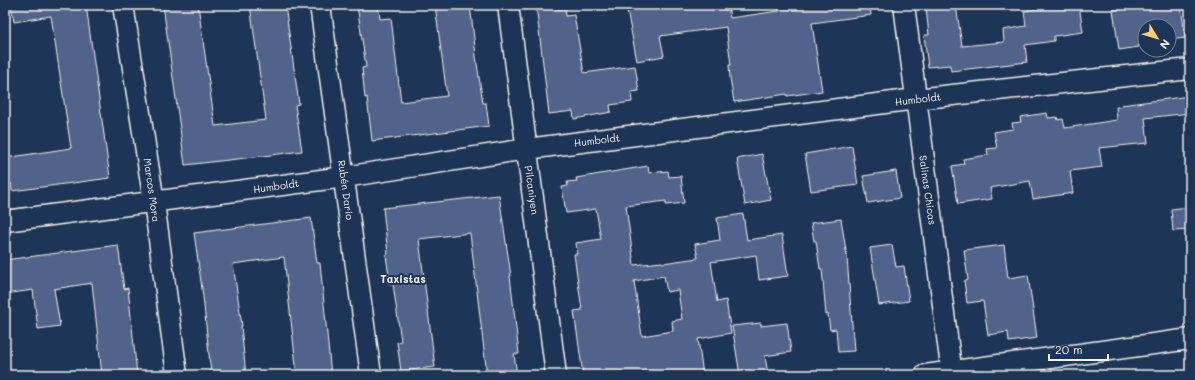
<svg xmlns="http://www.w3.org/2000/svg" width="1195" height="380" viewBox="0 0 1195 380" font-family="Mali,sans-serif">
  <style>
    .building { fill: #51638a; stroke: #f4f1e8; fill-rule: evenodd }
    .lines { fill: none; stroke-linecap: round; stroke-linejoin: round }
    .minor-casing { stroke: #f4f1e8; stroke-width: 23 }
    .minor { stroke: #1d3557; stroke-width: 20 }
    .labels { text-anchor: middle; stroke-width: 4; stroke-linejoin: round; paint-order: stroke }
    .street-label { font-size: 10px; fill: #f4f1e8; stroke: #1d3557 }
    .neighbourhood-label { font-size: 11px; font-weight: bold; fill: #f4f1e8; stroke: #1d3557 }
  </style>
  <rect width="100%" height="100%" fill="#1d3557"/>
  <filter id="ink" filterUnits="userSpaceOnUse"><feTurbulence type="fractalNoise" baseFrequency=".025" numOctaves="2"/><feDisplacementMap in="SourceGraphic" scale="8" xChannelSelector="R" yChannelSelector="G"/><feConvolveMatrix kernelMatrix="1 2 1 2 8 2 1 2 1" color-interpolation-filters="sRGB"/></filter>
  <g filter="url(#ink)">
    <path class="building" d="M11,5H86L110,178L12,191L11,183H5V158L71,148L51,16L14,22Z
      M163,5H198L215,126L266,120L250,5H285L299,104L295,105L302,151L263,156L185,165Z
      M357,5H378L380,19L391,18L401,102L447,96L435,5H470L477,64L483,103H486L489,126L372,141L367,97L365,98L362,68L366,67Z
      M536,5H558V9L565,8L566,16L574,15L584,73L635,66L639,91L631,92L632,102L610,105L611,112L574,119L573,111L549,114Z
      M626,5H728L730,18L779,11L778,5H870L871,15L812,23L822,91L787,96V94L734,102L730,78L729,65H731L726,27L660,36L664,56L637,61Z
      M956,5L962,46L1004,42L1003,30L1026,26L1024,11L1053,7V5H1079L1083,32L1054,36V41L1025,45L1027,62L951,71L950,65L928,67L924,35H929L926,8Z
      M1147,5H1181L1185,38L1169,40V26H1145V44L1138,45L1139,47L1119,50L1113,10Z
      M1190,96V113L1145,118L1148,143L1099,148L1102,167L1070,171L1073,193L1033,199L1030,181L990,188L992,199L958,204L952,166L964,164L963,159L988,155L987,149L997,148L994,132L1013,129L1012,123L1021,122L1020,117L1047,113L1048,118L1057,117L1058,120L1063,119L1065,128L1117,120L1116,107H1121V105Z
      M852,146L858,185L811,191L805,154Z
      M762,154L771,200L745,205L737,159Z
      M648,166L649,173L668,171L669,177L681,176L684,203L666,205V201L626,206L634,265L662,262L663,263L698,258L695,244L720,240L717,218L743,214L747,240L782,235L788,276L759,280L756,255L711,262L717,302L726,300L731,333L698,339L703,375H583L574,311L582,310L574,254H577L576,243L601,239L596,209L566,213L562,187L568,186L567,182L577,181L576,178ZM664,276L667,292L678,290L682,319L672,321L673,331L642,336L634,281Z
      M896,171L900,198L868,203L863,176Z
      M499,195L511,276H510L519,354H514L517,375H487L470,233L419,239L435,367L401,371L397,342L401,341L393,284H390L386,255L388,254L383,208Z
      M1190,207V230L1173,231L1171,209Z
      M311,218L317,263H320L331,375H297L284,257L233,264L242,326H241L246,375H217L216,373L211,374L203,296L194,233Z
      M841,219L847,257L854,351L838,352L836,329L830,330L828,314L826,315L822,269H820L816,241H814L811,223Z
      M118,245L124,289L128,288L137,375H102L92,283L54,289L60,326L38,329L33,290L5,294V260Z
      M892,245L896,267L904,266L909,301L879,305L870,248Z
      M1004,245L1008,278L1028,275L1037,338L1009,342L1008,332L988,335L983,301L967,303L964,281L968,280L964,250Z
      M761,323V326L787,323L791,352L765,356L768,375H740L732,326Z"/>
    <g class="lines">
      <g class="minor-casing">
        <path id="minor" d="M123,5L154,202L177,375
          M320,5L371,375
          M508,5L556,375
          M904,5L952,375
          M5,221L344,177L527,149L916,99L1190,69
          M925,375L1190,339"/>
      </g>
      <use href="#minor" class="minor"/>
    </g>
  </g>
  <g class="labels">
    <g class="street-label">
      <text transform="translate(918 99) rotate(-7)" y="4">Humboldt</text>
      <text transform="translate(597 140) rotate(-7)" y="4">Humboldt</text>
      <text transform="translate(276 186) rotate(-8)" y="4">Humboldt</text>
      <text transform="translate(152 190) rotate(82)" y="4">Marcos Mora</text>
      <text transform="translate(346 190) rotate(82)" y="4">Rubén Darío</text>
      <text transform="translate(532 190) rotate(82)" y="4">Pilcaniyen</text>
      <text transform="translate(928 190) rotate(82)" y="4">Salinas Chicas</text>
    </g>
    <g class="neighbourhood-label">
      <text x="403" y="283">Taxistas</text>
    </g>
  </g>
  <rect width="1195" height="380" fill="none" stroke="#1d3557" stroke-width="20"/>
  <rect x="10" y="10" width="1175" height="360" fill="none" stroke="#f4f1e8" stroke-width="1.5" filter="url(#ink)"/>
  <g transform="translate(1157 38) rotate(128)"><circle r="19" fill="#1d3557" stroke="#738091"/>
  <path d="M0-3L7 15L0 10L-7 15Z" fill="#ffd166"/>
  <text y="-6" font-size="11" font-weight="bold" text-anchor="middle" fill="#f4f1e8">N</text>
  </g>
  <path d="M1049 354v6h59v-6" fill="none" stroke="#f4f1e8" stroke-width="2"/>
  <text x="1055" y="354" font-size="12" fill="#f4f1e8" stroke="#1d3557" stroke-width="3" paint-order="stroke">20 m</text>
</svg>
